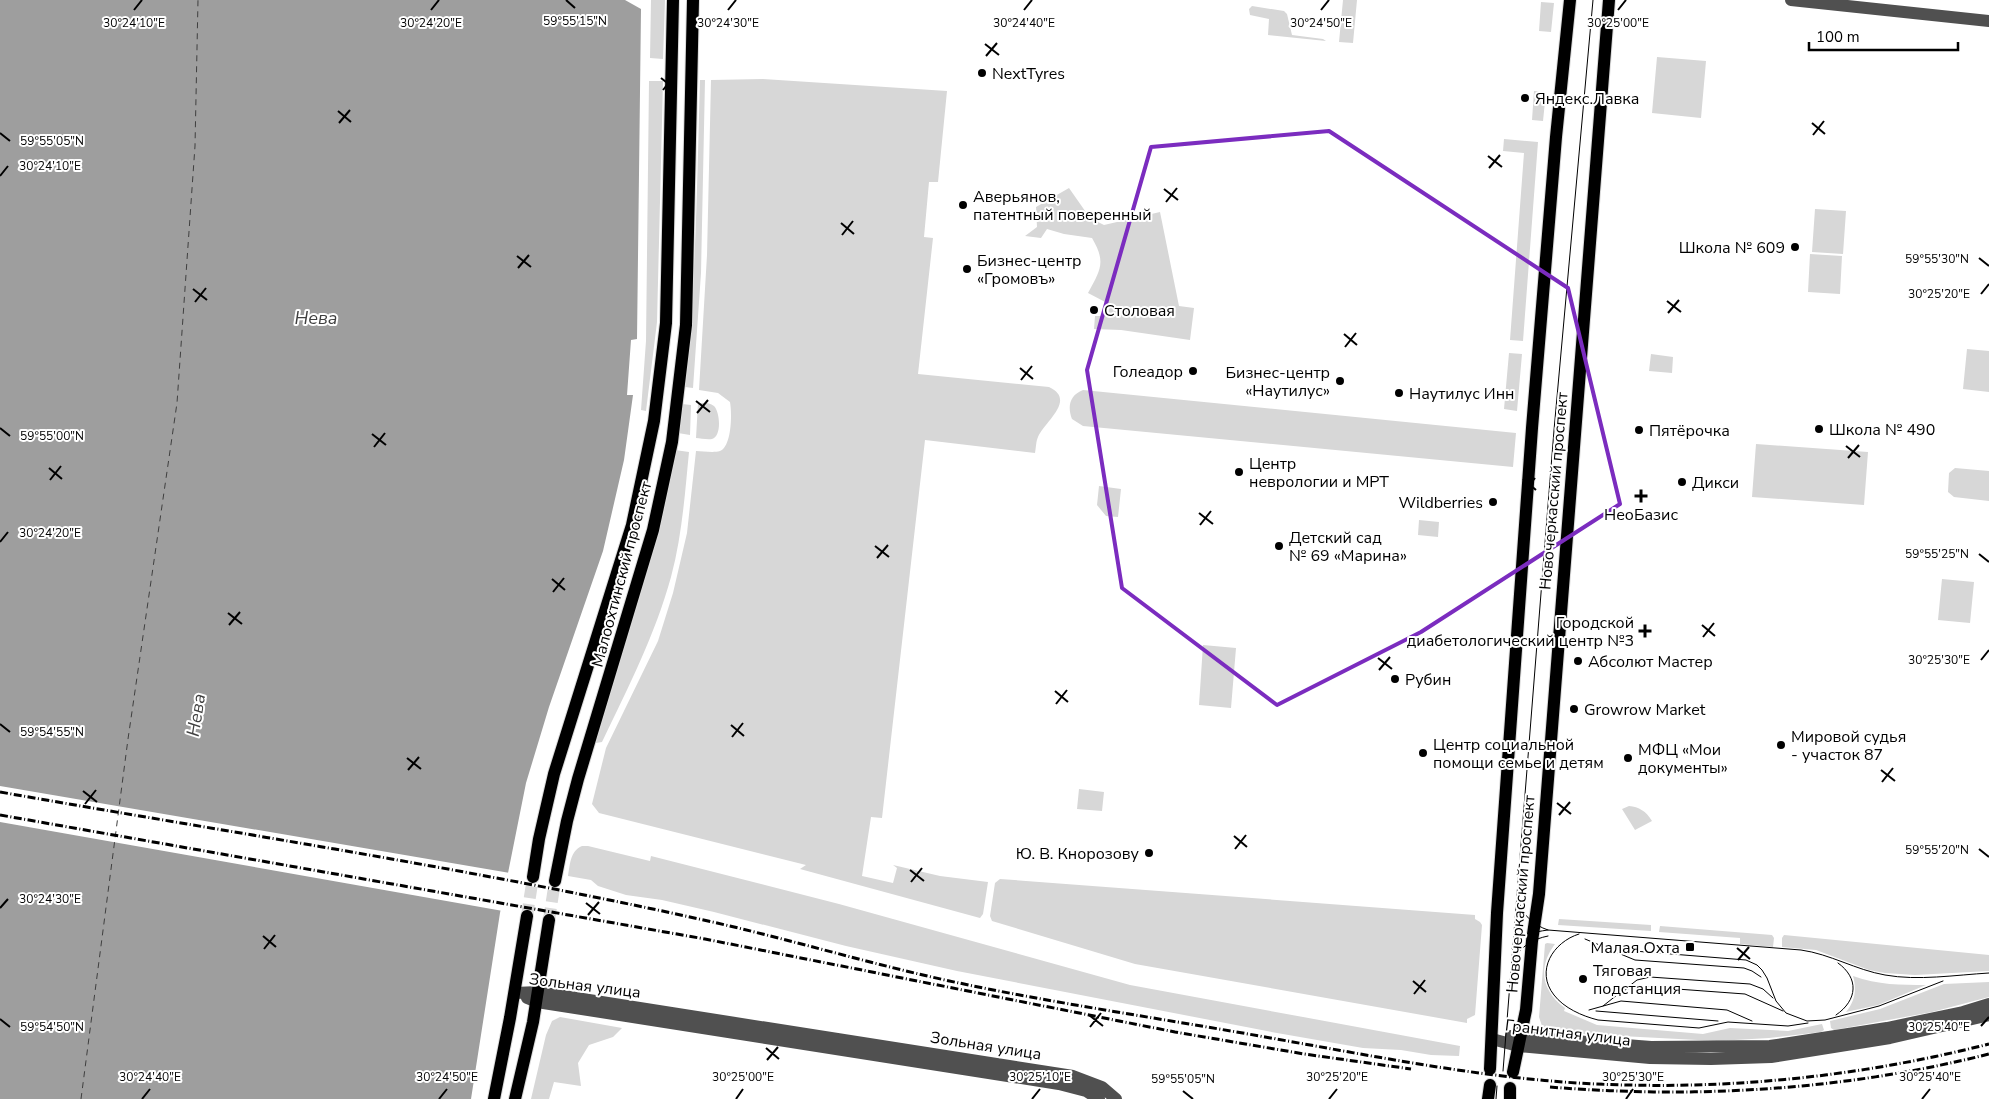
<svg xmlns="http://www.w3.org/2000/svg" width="1989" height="1099" viewBox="0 0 1989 1099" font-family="'Nunito Sans',sans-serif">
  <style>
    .green { fill: #d7d7d7 }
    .water { fill: #9e9e9e }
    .pier { fill: #fff }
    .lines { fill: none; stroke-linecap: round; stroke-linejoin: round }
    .ferry { stroke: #3f3f3f; stroke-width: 1; stroke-dasharray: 6 5; stroke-linecap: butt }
    .major-tunnel { stroke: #d9d9d9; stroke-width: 12; stroke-dasharray: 12 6; stroke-linecap: butt }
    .major-casing { stroke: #dbdbdb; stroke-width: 14 }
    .minor { stroke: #505050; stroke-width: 12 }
    .major { stroke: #000; stroke-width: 12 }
    .tram { stroke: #000; stroke-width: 1 }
    .rail { stroke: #000; stroke-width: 3; stroke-dasharray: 8 2.5 1 2.5; stroke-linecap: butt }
    .marked { fill: none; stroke: #7b2cbf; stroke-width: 4; stroke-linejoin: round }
    .ticks { fill: none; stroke: #000; stroke-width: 2 }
    .poi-dot { fill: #000; stroke: #fff; stroke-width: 2 }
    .labels { text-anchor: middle; stroke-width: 4; stroke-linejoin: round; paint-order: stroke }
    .poi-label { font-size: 16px; fill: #000; stroke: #fff; text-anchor: start }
    .street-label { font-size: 16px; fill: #000; stroke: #fff }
    .water-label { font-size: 18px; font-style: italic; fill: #3f3f3f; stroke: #fff }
    .ticks-label { font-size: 12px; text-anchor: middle; fill: #000; stroke: #fff; stroke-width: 4; stroke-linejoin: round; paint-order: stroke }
  </style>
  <rect width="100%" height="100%" fill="#fff"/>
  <path class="green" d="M651,0H665L663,59L650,58Z
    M1343,0H1357L1353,43L1339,42Z
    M1541,2L1554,3L1551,32L1539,31Z
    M1252,6L1284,11L1287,14L1292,35L1323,39L1326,41L1268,35L1269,19L1250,15L1249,9Z
    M1657,57L1706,61L1701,118L1652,113Z
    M763,79L947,91L938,182H929L924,237L933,238L918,374L1049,387C1077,400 1044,422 1038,437C1036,441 1036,448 1035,453L925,440L882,818L871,817L862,876L893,883L897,868L893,865L940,876L988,882L983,914L980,918L800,869L806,865L599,813L592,804L606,748L658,641L673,593L687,533L696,451C703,451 713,453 720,451C732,446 732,413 730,402L718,393L699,390L707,255L711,80Z
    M700,80H705L701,273L693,388L685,387C696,285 697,182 700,80Z
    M649,81H663L657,322L646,411L641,410L646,341Z
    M1534,91L1546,92L1543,121L1532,120Z
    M1504,139L1538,142L1523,341L1510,340L1524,153L1503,151Z
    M1069,188L1090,218L1104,225L1160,212L1179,306L1194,308L1190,340L1121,330L1094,329L1095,316H1108L1109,304L1088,293C1101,269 1106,262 1092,238L1064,234L1047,229L1041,238L1025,236L1037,227L1036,207Z
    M1815,209L1846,211L1843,254L1812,252Z
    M1810,254L1842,256L1840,294L1808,292Z
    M1967,349L1989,351V392L1963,389Z
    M1509,353L1522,354L1517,411L1504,409Z
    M1651,354L1673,357L1672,373L1649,371Z
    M1083,390L1516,433L1513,467L1083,426L1072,419C1067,406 1070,395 1083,390Z
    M698,403C704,403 709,402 714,406C720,412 722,436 712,439C707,440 700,438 696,438Z
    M682,404L691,405L690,435L678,433Z
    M1756,444L1868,452L1864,505L1752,497Z
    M675,450L689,452C685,493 682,536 671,577C655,635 628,688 602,742L596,743L599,715Z
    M1955,468L1989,471V501L1954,497L1948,492L1949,473Z
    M1099,486L1121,489L1118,517L1106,516L1097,505Z
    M1419,520L1439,522L1438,537L1418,535Z
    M1942,579L1974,582L1970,623L1938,620Z
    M1203,645L1236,648L1231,708L1199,705Z
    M1079,789L1104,792L1102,811L1077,809Z
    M1629,806C1639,807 1646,811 1652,821L1635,830L1622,809Z
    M582,846H588L650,861L651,856L839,904L1130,985L1460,1046L1459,1056L1431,1055L1401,1050L1363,1048L1277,1033L957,971L846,946L714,912L662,900L626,895L598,886L591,880L568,876C570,865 570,851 582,846Z
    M1000,879L1475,915V919L1480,922L1482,925L1475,1015L1467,1019V1023L1135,964L992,921L990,916L995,883Z
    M1559,919L1651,925V931L1558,925Z
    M1660,926L1772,935L1774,938L1773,947L1740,944V938L1659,932Z
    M1784,935L1989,955V971L1915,975L1885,973L1869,970L1816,950L1782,947V938Z
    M1547,943L1555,944C1537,968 1542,991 1565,1008L1564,1011L1597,1025L1703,1034L1730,1028L1788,1031L1822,1024L1824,1030L1821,1032L1769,1038L1717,1041L1544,1032L1539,1017L1545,944Z
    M1853,976C1878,985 1901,985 1926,985L1878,1005L1846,1012C1855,1001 1857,990 1853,976Z
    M1989,982V997L1932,1012L1834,1030L1831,1028L1830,1021L1880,1009L1944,984Z
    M560,1017L622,1028L613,1037L589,1045L578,1063L581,1086L554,1082L549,1099H531L546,1035L552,1021Z"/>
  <path class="water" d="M0,0H625L641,9L637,339L631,340L627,395H633L624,460L603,551L549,707L526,783L500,913L471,1099H0Z"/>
  <path class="pier" d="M0,786L510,873L503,911L0,822Z"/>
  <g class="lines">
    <path class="ferry" d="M81,1099L128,739L177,403L195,146L198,0"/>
    <path class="major-tunnel" d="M527,916L533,877
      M549,920L555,881"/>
    <g class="major-casing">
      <path id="major" d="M533,877L539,839L554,774L632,525L654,421L666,323L673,0
        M555,881L567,821L578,779L653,530L672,442L686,325L693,0
        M1490,1069L1497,913L1532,428L1556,137L1570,0
        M1513,1072L1526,1010L1532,941L1539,894L1609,0
        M494,1099L510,1018L527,916
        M515,1099L533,1022L549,920
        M1488,1099L1490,1085
        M1510,1099V1088"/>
    </g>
    <path class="minor" d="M1791,0L1989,21
      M515,993L538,992L1073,1076L1102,1087L1116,1099
      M527,998L537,1002L1059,1084L1086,1091L1099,1099
      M1511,1036L1651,1047L1770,1046L1887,1028L1963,1012L1989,1004
      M1492,1039L1518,1046L1650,1058L1711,1059L1771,1057L1890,1038L1989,1015"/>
    <use href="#major" class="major"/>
    <path class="tram" d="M1518,899C1522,915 1533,925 1548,930
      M1579,934C1553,942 1535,971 1554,995C1564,1008 1582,1016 1598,1020L1699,1028L1728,1022L1788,1026L1808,1023
      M1585,939L1609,949L1746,960L1757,965L1762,970L1767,978L1776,1001L1786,1013L1807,1021L1825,1020L1879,1006L1943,981
      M1512,948C1521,935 1533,932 1548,930L1801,950C1830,954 1856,970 1885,975C1918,981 1955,975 1989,973
      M1618,953L1635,960L1744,968L1752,971L1761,977
      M1514,961C1520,946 1533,939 1548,936
      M1628,987L1637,980L1650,977L1750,984L1763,989L1773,998
      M1603,1006L1622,991L1636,986L1745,994L1783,1011
      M1589,1010L1621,1001L1727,1010L1752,1021
      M1596,1011L1718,1021
      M1836,1015C1858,1000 1859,978 1838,963
      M1503,1071L1554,430L1593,0
      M1496,1099L1497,1086"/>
    <path class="rail" d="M0,792C233,833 468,868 699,919C782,937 863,962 945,980C1051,1003 1159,1018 1265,1037C1385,1058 1505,1083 1627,1085C1749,1088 1871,1074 1989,1044
      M0,815L705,939L1175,1032L1304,1054L1411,1069
      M1550,1087C1697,1099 1846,1090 1989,1054"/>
  </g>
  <path class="marked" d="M1329,131L1568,288L1620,504L1421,632L1277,705L1122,588L1087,370L1151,147Z"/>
  <path class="ticks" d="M566,0L575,8M134,10L142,0M431,10L439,0M728,10L736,0M1024,10L1032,0M1321,10L1329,0M1618,10L1626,0M985,44L999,55M986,56L997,43M661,78L675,89M663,90L674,76M338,111L351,122M339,123L350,110M1812,123L1825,134M0,133L10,141M1813,135L1824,121M1488,156L1502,167M1489,168L1500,155M0,176L8,166M1164,189L1178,200M1166,202L1177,188M841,223L854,234M842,235L853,221M517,256L531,267M1979,258L1989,266M518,268L529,255M193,289L207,300M1981,294L1989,284M1667,301L1681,312M195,302L206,288M1668,313L1679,300M1344,334L1357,345M1345,347L1356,333M1020,368L1033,379M1021,380L1032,366M696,401L710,412M697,413L708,400M0,428L10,436M372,434L386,445M1846,446L1860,457M374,447L385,433M1848,458L1859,445M49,468L62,479M1523,479L1536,490M50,480L61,466M1524,492L1535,478M1199,513L1213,524M1200,525L1211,511M0,542L8,532M875,546L889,557M1979,554L1989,562M877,558L888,545M552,579L565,590M553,592L564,578M228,613L242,624M229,625L240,612M1702,625L1715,636M1703,637L1714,623M1378,658L1392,669M1981,660L1989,650M1379,670L1390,657M1055,691L1068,702M1056,704L1067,690M0,724L10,732M731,725L744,736M732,737L743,723M407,758L421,769M408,770L419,757M1881,770L1895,781M1882,782L1893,768M83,791L97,802M1557,803L1571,814M85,804L96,790M1559,815L1570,802M1234,836L1247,847M1235,849L1246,835M1979,849L1989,857M910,870L924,881M911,882L922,868M586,903L600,914M0,908L8,899M588,915L599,902M263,936L276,947M1737,948L1750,959M264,949L275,935M1738,960L1749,947M1413,981L1426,992M1414,994L1425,980M1089,1015L1103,1026M0,1019L10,1027M1981,1026L1989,1017M1090,1027L1101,1013M766,1048L779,1059M767,1060L778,1047M1183,1091L1193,1099M142,1099L150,1089M439,1099L447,1089M736,1099L743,1089M1032,1099L1040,1089M1329,1099L1337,1089M1626,1099L1633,1089M1922,1099L1930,1089"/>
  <g class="poi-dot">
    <circle cx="982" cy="73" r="5"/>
    <circle cx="1525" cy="98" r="5"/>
    <circle cx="963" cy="205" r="5"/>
    <circle cx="1795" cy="247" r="5"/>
    <circle cx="967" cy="269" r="5"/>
    <circle cx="1094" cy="310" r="5"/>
    <circle cx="1193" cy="371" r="5"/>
    <circle cx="1340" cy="381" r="5"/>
    <circle cx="1399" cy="393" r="5"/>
    <circle cx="1819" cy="429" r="5"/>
    <circle cx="1639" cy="430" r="5"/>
    <circle cx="1239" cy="472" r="5"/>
    <circle cx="1682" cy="482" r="5"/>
    <path d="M1638.5 488.5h5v5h5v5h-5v5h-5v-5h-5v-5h5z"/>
    <circle cx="1493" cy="502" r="5"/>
    <circle cx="1279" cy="546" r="5"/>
    <path d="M1642.5 623.5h5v5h5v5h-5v5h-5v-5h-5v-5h5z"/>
    <circle cx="1578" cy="661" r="5"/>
    <circle cx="1395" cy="679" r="5"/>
    <circle cx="1574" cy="709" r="5"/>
    <circle cx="1781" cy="745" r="5"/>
    <circle cx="1423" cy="753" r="5"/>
    <circle cx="1628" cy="758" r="5"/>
    <circle cx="1149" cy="853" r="5"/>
    <rect x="1685" y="942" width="10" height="10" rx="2.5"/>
    <circle cx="1583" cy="979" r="5"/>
  </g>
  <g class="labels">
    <g class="poi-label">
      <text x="992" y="79">NextTyres</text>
      <text x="1535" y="104">Яндекс.Лавка</text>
      <text x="973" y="202">Аверьянов,<tspan x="973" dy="18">патентный поверенный</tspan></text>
      <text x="1785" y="253" text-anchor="end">Школа № 609</text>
      <text x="977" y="266">Бизнес-центр<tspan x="977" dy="18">«Громовъ»</tspan></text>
      <text x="1104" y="316">Столовая</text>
      <text x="1183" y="377" text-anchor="end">Голеадор</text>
      <text x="1330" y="378" text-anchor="end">Бизнес-центр<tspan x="1330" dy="18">«Наутилус»</tspan></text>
      <text x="1409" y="399">Наутилус Инн</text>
      <text x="1829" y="435">Школа № 490</text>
      <text x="1649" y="436">Пятёрочка</text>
      <text x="1249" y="469">Центр<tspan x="1249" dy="18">неврологии и МРТ</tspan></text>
      <text x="1692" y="488">Дикси</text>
      <text x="1483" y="508" text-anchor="end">Wildberries</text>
      <text x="1641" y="520" text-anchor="middle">НеоБазис</text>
      <text x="1289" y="543">Детский сад<tspan x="1289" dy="18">№ 69 «Марина»</tspan></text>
      <text x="1634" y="628" text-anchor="end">Городской<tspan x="1634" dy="18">диабетологический центр №3</tspan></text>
      <text x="1588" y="667">Абсолют Мастер</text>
      <text x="1405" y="685">Рубин</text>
      <text x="1584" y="715">Growrow Market</text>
      <text x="1791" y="742">Мировой судья<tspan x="1791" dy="18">- участок 87</tspan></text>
      <text x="1433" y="750">Центр социальной<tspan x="1433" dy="18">помощи семье и детям</tspan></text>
      <text x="1638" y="755">МФЦ «Мои<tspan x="1638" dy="18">документы»</tspan></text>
      <text x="1139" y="859" text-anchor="end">Ю. В. Кнорозову</text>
      <text x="1680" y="953" text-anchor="end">Малая Охта</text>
      <text x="1593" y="976">Тяговая<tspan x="1593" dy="18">подстанция</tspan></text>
    </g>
    <g class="street-label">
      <text transform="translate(1553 491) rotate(-85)" y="6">Новочеркасский проспект</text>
      <text transform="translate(621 574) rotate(-75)" y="6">Малоохтинский проспект</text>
      <text transform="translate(1520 894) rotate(-85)" y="6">Новочеркасский проспект</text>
      <text transform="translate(585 985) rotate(7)" y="6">Зольная улица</text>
      <text transform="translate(1568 1032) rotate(7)" y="6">Гранитная улица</text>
      <text transform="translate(986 1045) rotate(9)" y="6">Зольная улица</text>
    </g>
    <g class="water-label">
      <text x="316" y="324">Нева</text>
      <text transform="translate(196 715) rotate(-81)" y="6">Нева</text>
    </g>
  </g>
  <g class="ticks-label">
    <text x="575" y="25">59°55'15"N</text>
    <text x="134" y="27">30°24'10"E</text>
    <text x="728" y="27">30°24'30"E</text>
    <text x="1024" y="27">30°24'40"E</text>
    <text x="1321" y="27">30°24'50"E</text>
    <text x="1618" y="27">30°25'00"E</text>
    <text x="431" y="27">30°24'20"E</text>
    <text x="52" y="145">59°55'05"N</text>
    <text x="50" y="170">30°24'10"E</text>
    <text x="1937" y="263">59°55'30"N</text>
    <text x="1939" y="298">30°25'20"E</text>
    <text x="52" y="440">59°55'00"N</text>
    <text x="50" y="537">30°24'20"E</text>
    <text x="1937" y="558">59°55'25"N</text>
    <text x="1939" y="664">30°25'30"E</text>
    <text x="52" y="736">59°54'55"N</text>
    <text x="1937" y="854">59°55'20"N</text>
    <text x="50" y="903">30°24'30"E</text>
    <text x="1939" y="1031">30°25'40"E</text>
    <text x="52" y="1031">59°54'50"N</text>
    <text x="150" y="1081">30°24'40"E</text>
    <text x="447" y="1081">30°24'50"E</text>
    <text x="743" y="1081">30°25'00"E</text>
    <text x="1040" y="1081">30°25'10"E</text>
    <text x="1337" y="1081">30°25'20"E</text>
    <text x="1633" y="1081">30°25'30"E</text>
    <text x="1930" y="1081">30°25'40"E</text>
    <text x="1183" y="1083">59°55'05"N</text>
  </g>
  <path d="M1809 42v8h149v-8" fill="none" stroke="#000000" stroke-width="2.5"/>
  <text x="1816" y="42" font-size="15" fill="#000000" stroke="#ffffff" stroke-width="4" paint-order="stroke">100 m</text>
</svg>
